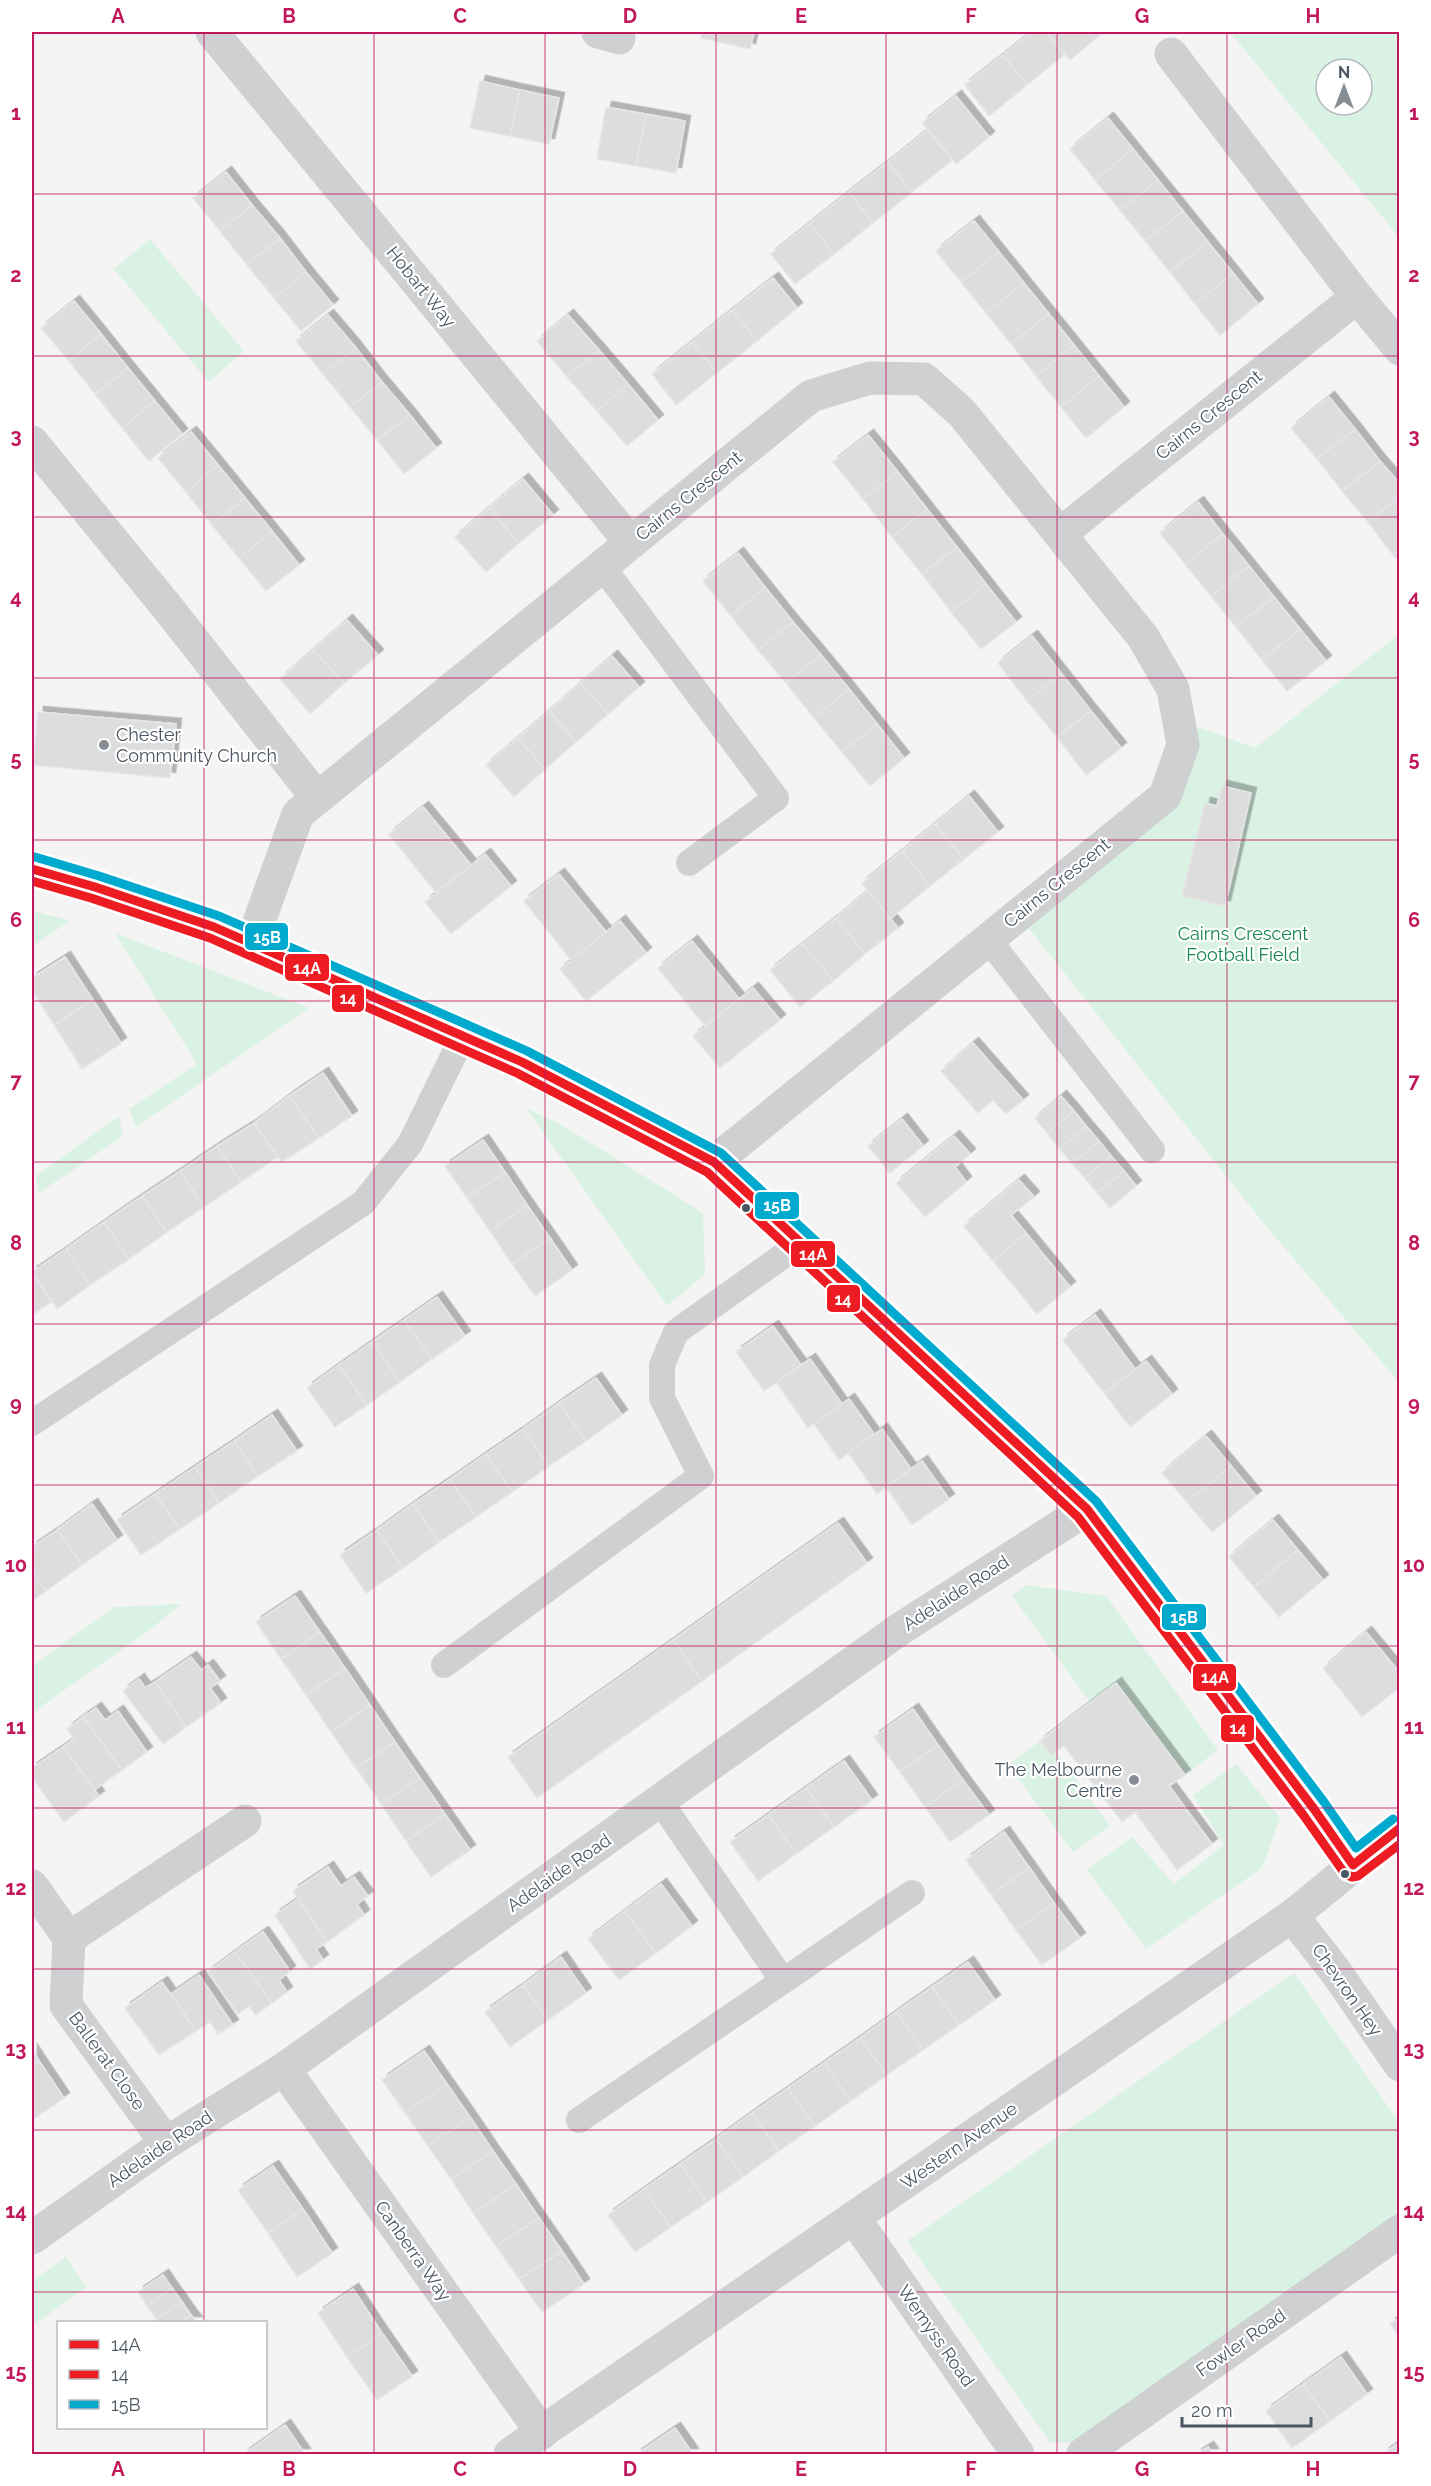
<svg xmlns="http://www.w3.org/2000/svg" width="1431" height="2486" viewBox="0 0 1431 2486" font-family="Raleway,sans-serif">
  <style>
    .green { fill: #d9f2e3; fill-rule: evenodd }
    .building { fill: #ddddde; stroke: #e5e6e7; stroke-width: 1.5; filter: url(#shadow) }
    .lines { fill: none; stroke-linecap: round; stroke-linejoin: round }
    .service { stroke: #ced0d2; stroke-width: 26 }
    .minor { stroke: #ced0d2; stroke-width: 33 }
    .tertiary { stroke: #ced0d2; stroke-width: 33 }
    .bus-1-casing { stroke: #fff; stroke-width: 14 }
    .bus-2-casing { stroke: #fff; stroke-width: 14 }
    .bus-3-casing { stroke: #fff; stroke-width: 14 }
    .bus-1 { stroke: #ed1c23; stroke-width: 9 }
    .bus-2 { stroke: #ed1c23; stroke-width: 9 }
    .bus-3 { stroke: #00a9ce; stroke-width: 9 }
    .grid { fill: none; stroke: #c2185b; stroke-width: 1.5; stroke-opacity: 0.55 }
    .poi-dot { fill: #868d94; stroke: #fff; stroke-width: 2 }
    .bus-dot { fill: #4a5661; stroke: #fff; stroke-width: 2 }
    .labels { text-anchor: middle; stroke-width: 4.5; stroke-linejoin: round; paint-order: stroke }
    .street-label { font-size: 18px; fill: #4a5661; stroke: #fff }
    .poi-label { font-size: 18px; fill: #4a5661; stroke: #fff; text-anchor: start }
    .park-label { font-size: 18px; fill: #17864f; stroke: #fff }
    .line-badge { stroke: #fff; stroke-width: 2 }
    .badge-label { font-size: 16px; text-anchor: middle; font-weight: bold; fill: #fff }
    .neatline { fill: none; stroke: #c2185b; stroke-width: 2 }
    .grid-label { font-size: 20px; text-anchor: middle; font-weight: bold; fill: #c2185b }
  </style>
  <defs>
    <filter id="shadow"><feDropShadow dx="5.5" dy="-5.5" stdDeviation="0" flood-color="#0004"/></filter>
  </defs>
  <rect width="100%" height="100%" fill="#f4f4f4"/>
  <path class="green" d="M1230,32H1399V238L1390,226ZM1326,69H1362V105H1326Z
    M150,239L244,351L209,382L114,269Z
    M1399,634V1382L1265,1225L1023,921L1171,799L1190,724L1255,748Z
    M38,912L70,921L32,946V913Z
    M115,933L309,1008L136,1127L129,1109L197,1064Z
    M526,1108L565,1127L703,1213L705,1274L667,1306Z
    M119,1116L123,1136L39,1193L36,1176Z
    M1026,1585L1106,1596L1218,1750L1185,1775L1116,1683L1090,1702L1012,1596Z
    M181,1604L151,1629L32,1713V1666L114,1607Z
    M1040,1741L1051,1755L1056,1752L1110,1826L1073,1852L1008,1765Z
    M1236,1764L1280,1818L1262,1868L1146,1949L1087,1870L1132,1837L1174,1884L1224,1845L1193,1795Z
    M1294,1973L1399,2122V2215L1075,2443L1050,2442L907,2241Z
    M66,2257L86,2287L32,2326V2281Z"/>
  <path class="building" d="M702,32H754L750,49L701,38Z
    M1032,32H1046L1065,54L1027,85L1003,55Z
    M1046,32H1099L1101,34L1070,60Z
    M1003,55L1027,85L989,116L965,85Z
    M480,81L520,90L510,136L470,128Z
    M520,90L559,98L549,144L510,136Z
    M956,96L989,137L956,164L922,123Z
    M606,107L646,114L636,166L597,159Z
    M646,114L685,121L676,173L636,166Z
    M1108,118L1133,149L1095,180L1070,149Z
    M928,130L953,160L912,192L888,162Z
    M1133,149L1158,180L1120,210L1095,180Z
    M888,162L912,192L873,223L849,192Z
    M226,172L252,205L220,231L193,198Z
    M1158,180L1183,211L1145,241L1120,210Z
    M849,192L873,223L834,254L810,223Z
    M252,205L280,238L247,265L220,231Z
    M1183,211L1208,242L1170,272L1145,241Z
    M974,221L999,252L961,282L936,251Z
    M810,223L834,254L795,284L771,254Z
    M280,238L306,272L274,298L247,265Z
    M1208,242L1233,273L1195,304L1170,272Z
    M999,252L1024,283L986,313L961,282Z
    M306,272L333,305L301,331L274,298Z
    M1233,273L1258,304L1220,335L1195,304Z
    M773,278L797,308L757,341L732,310Z
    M1024,283L1049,314L1011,344L986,313Z
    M74,301L101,334L69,361L41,328Z
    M732,310L757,341L717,373L692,342Z
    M1049,314L1074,345L1036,376L1011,344Z
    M328,315L356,348L323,374L296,341Z
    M568,315L599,350L567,377L537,341Z
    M101,334L128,368L95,394L69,361Z
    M692,342L717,373L676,405L652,374Z
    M1074,345L1099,376L1061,407L1036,376Z
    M356,348L382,382L350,407L323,374Z
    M599,350L628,384L597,411L567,377Z
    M128,368L155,401L122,428L95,394Z
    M1099,376L1124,407L1086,438L1061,407Z
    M382,382L410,415L377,440L350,407Z
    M628,384L658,420L627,446L597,411Z
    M1329,397L1355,429L1317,459L1291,428Z
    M155,401L182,434L149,461L122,428Z
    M410,415L436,448L404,474L377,440Z
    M1355,429L1380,461L1342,491L1317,459Z
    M191,432L218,465L186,492L158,458Z
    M868,435L898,472L863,499L833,462Z
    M1380,461L1400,484V497L1368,522L1342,491Z
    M218,465L245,498L212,525L186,492Z
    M898,472L927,509L892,537L863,499Z
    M523,479L553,515L519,543L489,508Z
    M1400,497V550L1393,555L1368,522Z
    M245,498L272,531L239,558L212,525Z
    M1198,502L1223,534L1185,564L1160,533Z
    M489,508L519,543L486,572L455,537Z
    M927,509L957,547L922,574L892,537Z
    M272,531L299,565L266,591L239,558Z
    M1223,534L1249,566L1211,596L1185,564Z
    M957,547L986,584L951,612L922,574Z
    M1400,550V562L1393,555Z
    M738,553L765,587L731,616L703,581Z
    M1249,566L1274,597L1236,627L1211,596Z
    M986,584L1016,622L981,649L951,612Z
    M765,587L793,622L758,650L731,616Z
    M1274,597L1300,629L1262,660L1236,627Z
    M347,620L378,655L344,683L313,650Z
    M793,622L821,655L786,683L758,650Z
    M1300,629L1326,661L1287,691L1262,660Z
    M1032,636L1061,673L1027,701L998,663Z
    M313,650L344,683L310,714L280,679Z
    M821,655L849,689L814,718L786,683Z
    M612,656L639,687L608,714L581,683Z
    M1061,673L1091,711L1057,737L1027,701Z
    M581,683L608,714L576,742L549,711Z
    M849,689L877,724L842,752L814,718Z
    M549,711L576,742L545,769L518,738Z
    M1091,711L1121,748L1086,775L1057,737Z
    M38,712L176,724L170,778L33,765Z
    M877,724L904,758L870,786L842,752Z
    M518,738L545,769L514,797L486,765Z
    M1222,786L1251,793L1225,906L1182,896L1205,803L1217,806Z
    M969,796L998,832L964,859L935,824Z
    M423,807L471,865L436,893L389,834Z
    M935,824L964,859L930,886L902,851Z
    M902,851L930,886L890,919L862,883Z
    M485,854L511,886L451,934L425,902Z
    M559,874L606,932L571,960L524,901Z
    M868,891L898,928L865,954L836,918Z
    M836,918L865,954L833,981L803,944Z
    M620,921L646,953L586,1001L560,969Z
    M692,941L739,999L705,1026L658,968Z
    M803,944L833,981L800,1007L770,970Z
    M65,957L93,1000L54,1025L32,990V978Z
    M753,988L780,1020L720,1068L693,1036Z
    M93,1000L121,1043L82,1069L54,1025Z
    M973,1043L1023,1100L1006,1114L993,1100L978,1113L941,1071Z
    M323,1073L352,1116L319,1138L289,1096Z
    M289,1096L319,1138L282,1162L254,1123Z
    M1061,1096L1074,1111L1047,1133L1035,1118Z
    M1074,1111L1086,1126L1060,1149L1047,1133Z
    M902,1119L923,1146L890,1173L868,1146Z
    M254,1123L278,1157L241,1182L217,1146Z
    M1086,1126L1099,1141L1072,1164L1060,1149Z
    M954,1136L970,1154L955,1167L966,1182L925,1217L896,1183Z
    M483,1140L505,1172L467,1198L445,1166Z
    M1099,1141L1111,1156L1085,1178L1072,1164Z
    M217,1146L241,1182L204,1207L180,1171Z
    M1111,1156L1124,1171L1097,1193L1085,1178Z
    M180,1171L204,1207L167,1232L142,1196Z
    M1124,1171L1136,1186L1110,1208L1097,1193Z
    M505,1172L527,1205L490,1231L467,1198Z
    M1019,1180L1034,1197L1011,1215L1026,1233L993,1261L964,1226Z
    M142,1196L167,1232L129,1259L104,1222Z
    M527,1205L550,1238L512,1264L490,1231Z
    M104,1222L129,1259L90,1285L66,1249Z
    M1026,1233L1070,1287L1037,1314L993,1261Z
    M550,1238L572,1270L535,1296L512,1264Z
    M66,1249L90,1285L57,1309L32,1272Z
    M32,1272L51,1302L32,1315Z
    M437,1297L465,1336L432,1359L404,1320Z
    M1095,1315L1135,1369L1104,1393L1063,1340Z
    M404,1320L432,1359L400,1382L372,1342Z
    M773,1326L801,1365L764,1391L736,1352Z
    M372,1342L400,1382L367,1405L339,1365Z
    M810,1359L842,1404L808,1428L776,1382Z
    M1146,1361L1172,1394L1130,1427L1104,1393Z
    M339,1365L367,1405L335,1427L307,1388Z
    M596,1378L622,1415L586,1441L559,1403Z
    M849,1399L874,1434L839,1460L814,1424Z
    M559,1403L586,1441L549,1466L523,1429Z
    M272,1415L297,1451L258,1476L234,1441Z
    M523,1429L549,1466L512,1492L486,1454Z
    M882,1429L911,1469L877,1494L848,1453Z
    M1206,1436L1231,1466L1187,1502L1162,1473Z
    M234,1441L258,1476L219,1503L195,1467Z
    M486,1454L512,1492L476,1517L450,1479Z
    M922,1461L949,1499L912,1525L886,1487Z
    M1231,1466L1256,1496L1212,1532L1187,1502Z
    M195,1467L219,1503L180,1529L155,1494Z
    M450,1479L476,1517L439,1542L413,1504Z
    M155,1494L180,1529L141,1555L117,1520Z
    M92,1504L117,1540L82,1565L57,1530Z
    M413,1504L439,1542L403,1568L377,1530Z
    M1273,1520L1298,1550L1254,1587L1229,1557Z
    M838,1523L867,1563L702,1681L673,1640Z
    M57,1530L82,1565L46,1591L32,1570V1547Z
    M377,1530L403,1568L366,1593L340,1555Z
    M1298,1550L1323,1580L1279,1617L1254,1587Z
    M32,1570L46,1591L32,1601Z
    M295,1596L320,1632L281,1659L256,1622Z
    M320,1632L345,1668L306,1695L281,1659Z
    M1366,1632L1400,1673V1687L1362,1717L1323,1668Z
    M673,1640L702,1681L537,1798L508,1757Z
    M191,1657L201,1670L208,1665L220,1681L210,1688L221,1703L186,1727L155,1682Z
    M345,1668L370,1705L331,1732L306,1695Z
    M139,1679L145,1688L155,1682L186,1727L163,1744L123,1691Z
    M1116,1683L1185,1775L1169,1786L1212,1844L1177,1870L1135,1812L1122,1822L1064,1746L1051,1755L1040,1741Z
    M370,1705L395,1742L356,1768L331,1732Z
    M96,1708L105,1720L118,1711L147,1752L122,1770L83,1717Z
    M913,1709L938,1745L900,1772L874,1737Z
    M83,1717L122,1770L94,1790L63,1747L74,1739L67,1729Z
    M395,1742L420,1778L381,1804L356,1768Z
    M938,1745L963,1780L925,1807L900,1772Z
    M63,1747L99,1796L64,1822L32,1777V1768Z
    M844,1761L872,1800L834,1827L806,1788Z
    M420,1778L445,1814L406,1841L381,1804Z
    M963,1780L989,1815L950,1842L925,1807Z
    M806,1788L834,1827L796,1854L768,1815Z
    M445,1814L470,1850L431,1877L406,1841Z
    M768,1815L796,1854L758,1881L730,1842Z
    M1004,1832L1029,1867L991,1895L966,1860Z
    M328,1867L341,1886L354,1877L368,1896L357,1904L364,1915L327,1942L293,1891Z
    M1029,1867L1054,1903L1016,1930L991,1895Z
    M661,1884L692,1926L656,1953L625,1911Z
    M298,1899L327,1942L316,1949L323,1960L310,1969L275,1915Z
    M1054,1903L1080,1938L1042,1965L1016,1930Z
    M625,1911L656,1953L619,1980L588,1939Z
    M263,1932L290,1971L279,1980L287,1992L272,2003L235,1952Z
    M235,1952L272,2003L256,2015L249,2006L238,2014L208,1972Z
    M561,1957L586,1993L548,2020L523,1985Z
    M968,1962L995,2000L959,2025L932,1987Z
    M199,1975L233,2025L218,2034L210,2022L196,2031L171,1994Z
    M162,1982L196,2031L159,2055L125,2008Z
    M523,1985L548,2020L510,2047L485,2012Z
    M932,1987L959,2025L923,2050L896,2012Z
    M896,2012L923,2050L887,2075L860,2038Z
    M860,2038L887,2075L851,2101L824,2063Z
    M32,2050L39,2061L32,2066Z
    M424,2051L447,2084L405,2113L382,2080Z
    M39,2061L64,2098L32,2120V2066Z
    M824,2063L851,2101L815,2126L788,2088Z
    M447,2084L470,2117L428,2146L405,2113Z
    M788,2088L815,2126L779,2151L752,2113Z
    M752,2113L779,2151L743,2177L716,2139Z
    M470,2117L493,2151L451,2179L428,2146Z
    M716,2139L743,2177L707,2202L680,2164Z
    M493,2151L516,2184L473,2213L451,2179Z
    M680,2164L707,2202L671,2227L644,2189Z
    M273,2166L303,2209L268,2233L238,2190Z
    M516,2184L539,2218L496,2246L473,2213Z
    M644,2189L671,2227L635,2252L608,2215Z
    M303,2209L332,2253L297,2277L268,2233Z
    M539,2218L562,2251L519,2279L496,2246Z
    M562,2251L584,2284L542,2312L519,2279Z
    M163,2275L172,2288L147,2306L138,2292Z
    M172,2288L182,2302L156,2319L147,2306Z
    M353,2289L382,2333L347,2357L318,2313Z
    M182,2302L191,2315L179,2322H159L156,2319Z
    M191,2315L197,2322H179Z
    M1400,2317V2337L1390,2324Z
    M382,2333L412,2376L377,2400L347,2357Z
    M1341,2357L1367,2394L1330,2421L1303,2384Z
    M1303,2384L1330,2421L1292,2448L1266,2411Z
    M285,2425L305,2454H244Z
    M675,2428L693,2454H637Z
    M1399,2443L1400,2454H1386L1384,2453Z
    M1208,2447L1213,2454H1197Z"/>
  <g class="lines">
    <path class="service" d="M602,566L776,798L689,863
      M988,939L1152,1150
      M32,1423L363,1203L410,1144L463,1036
      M444,1665L701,1476L662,1398V1365L676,1332L801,1243
      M783,1981L912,1893
      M579,2120L783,1981L660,1801"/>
    <path class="minor" d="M212,32L631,543
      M598,32L619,38
      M1171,54L1357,297
      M32,442L167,607L317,798
      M1060,534L1357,297L1400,349
      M32,869L95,887L214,927L522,1062L714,1162L1087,1509L1314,1809L1353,1865
      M251,944L298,814L811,396L870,378L924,379L962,413L1143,637L1173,689L1183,745L1165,796L714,1162
      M32,1886L69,1938
      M1292,1916L1336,1972L1400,2065
      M284,2069L542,2433
      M166,2143L66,2005L69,1938L245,1821
      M854,2218L1018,2454
      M32,2238L166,2143L284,2069L900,1629L1087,1509
      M1083,2454L1400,2231"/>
    <path class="tertiary" d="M510,2454L1292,1916L1400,1828"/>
    <g class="bus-1-casing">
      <path id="bus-1" d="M32,869L95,887L214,927L522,1062L714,1162L1087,1509L1314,1809L1353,1865L1400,1828"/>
    </g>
    <g class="bus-2-casing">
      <path id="bus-2" d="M32,881L91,898L210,938L517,1073L707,1172L1078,1517L1304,1816L1345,1874L1352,1877L1358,1876L1400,1844"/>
    </g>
    <g class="bus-3-casing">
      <path id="bus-3" d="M35,857L99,876L219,916L527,1051L721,1153L1096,1501L1324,1802L1356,1848L1393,1819"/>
    </g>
    <use href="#bus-1" class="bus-1"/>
    <use href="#bus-2" class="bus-2"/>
    <use href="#bus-3" class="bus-3"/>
  </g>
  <path class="grid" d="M204,32V2322M374,32V2454M545,32V2454M716,32V2454M886,32V2454M1057,32V2454M1227,32V2454M32,194H1400M32,356H1400M32,517H1400M32,678H1400M32,840H1400M32,1001H1400M32,1162H1400M32,1324H1400M32,1485H1400M32,1646H1400M32,1808H1400M32,1969H1400M32,2130H1400M32,2292H1400M204,2428V2454"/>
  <g class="poi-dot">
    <circle cx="104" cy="745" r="6"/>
    <circle cx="1134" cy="1780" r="6"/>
  </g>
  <g class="bus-dot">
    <circle cx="746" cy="1208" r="5"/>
    <circle cx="1345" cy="1874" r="5"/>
  </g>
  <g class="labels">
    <g class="street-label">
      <text transform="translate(421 287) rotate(51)" y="6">Hobart Way</text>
      <text transform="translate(1209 415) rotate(-39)" y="6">Cairns Crescent</text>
      <text transform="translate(689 496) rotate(-39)" y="6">Cairns Crescent</text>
      <text transform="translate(1057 883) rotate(-39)" y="6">Cairns Crescent</text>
      <text transform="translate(956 1593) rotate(-33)" y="6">Adelaide Road</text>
      <text transform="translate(559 1873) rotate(-35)" y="6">Adelaide Road</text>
      <text transform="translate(1347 1990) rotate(55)" y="6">Chevron Hey</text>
      <text transform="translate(107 2061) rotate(54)" y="6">Ballerat Close</text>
      <text transform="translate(959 2146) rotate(-35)" y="6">Western Avenue</text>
      <text transform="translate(160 2149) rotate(-34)" y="6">Adelaide Road</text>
      <text transform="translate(413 2251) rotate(55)" y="6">Canberra Way</text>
      <text transform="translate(936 2336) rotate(55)" y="6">Wemyss Road</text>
      <text transform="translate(1241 2343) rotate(-35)" y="6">Fowler Road</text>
    </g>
    <g class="poi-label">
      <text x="116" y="741">Chester<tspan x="116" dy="21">Community Church</tspan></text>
      <text x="1122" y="1776" text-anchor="end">The Melbourne<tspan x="1122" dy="21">Centre</tspan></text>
    </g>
    <g class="park-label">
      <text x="1243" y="940">Cairns Crescent<tspan x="1243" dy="21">Football Field</tspan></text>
    </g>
  </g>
  <g class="line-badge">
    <rect x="244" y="922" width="45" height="29" rx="6" fill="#00a9ce"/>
    <rect x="284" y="953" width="46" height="29" rx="6" fill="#ed1c23"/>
    <rect x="331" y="984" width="34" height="29" rx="6" fill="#ed1c23"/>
    <rect x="754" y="1191" width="46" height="29" rx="6" fill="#00a9ce"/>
    <rect x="790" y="1240" width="46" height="28" rx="6" fill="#ed1c23"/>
    <rect x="826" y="1284" width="35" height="29" rx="6" fill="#ed1c23"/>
    <rect x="1161" y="1603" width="46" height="28" rx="6" fill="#00a9ce"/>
    <rect x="1192" y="1663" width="45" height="29" rx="6" fill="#ed1c23"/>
    <rect x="1220" y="1714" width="35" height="29" rx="6" fill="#ed1c23"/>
  </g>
  <g class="badge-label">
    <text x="267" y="943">15B</text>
    <text x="307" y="974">14A</text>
    <text x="348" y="1004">14</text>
    <text x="777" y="1211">15B</text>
    <text x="813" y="1260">14A</text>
    <text x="843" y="1305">14</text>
    <text x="1184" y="1623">15B</text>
    <text x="1215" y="1683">14A</text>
    <text x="1238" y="1734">14</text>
  </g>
  <rect width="1431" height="2486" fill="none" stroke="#ffffff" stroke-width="66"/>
  <rect x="57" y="2321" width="210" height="108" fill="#ffffff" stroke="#b7bbc0" stroke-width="1.5"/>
  <rect x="69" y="2340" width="30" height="9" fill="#ed1c23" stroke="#b7bbc0" stroke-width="1.5"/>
  <text x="111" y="2351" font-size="18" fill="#4a5661">14A</text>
  <rect x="69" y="2370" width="30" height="9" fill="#ed1c23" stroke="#b7bbc0" stroke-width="1.5"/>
  <text x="111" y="2381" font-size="18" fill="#4a5661">14</text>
  <rect x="69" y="2400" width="30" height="9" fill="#00a9ce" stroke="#b7bbc0" stroke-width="1.5"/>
  <text x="111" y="2411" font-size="18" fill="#4a5661">15B</text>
  <g transform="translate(1344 87)"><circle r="28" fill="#ffffff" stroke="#b7bbc0" stroke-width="1.5"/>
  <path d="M0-4.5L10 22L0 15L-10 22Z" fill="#868d94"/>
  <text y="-9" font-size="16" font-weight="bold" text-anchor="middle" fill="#4a5661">N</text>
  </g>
  <path d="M1182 2417v9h129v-9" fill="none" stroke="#4a5661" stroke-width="3"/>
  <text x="1191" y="2417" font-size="18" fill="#4a5661" stroke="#ffffff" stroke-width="4.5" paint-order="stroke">20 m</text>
  <rect x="33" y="33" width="1365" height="2420" class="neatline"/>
  <g class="grid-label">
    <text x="118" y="23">A</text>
    <text x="289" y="23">B</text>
    <text x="460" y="23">C</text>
    <text x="630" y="23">D</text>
    <text x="801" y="23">E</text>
    <text x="971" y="23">F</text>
    <text x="1142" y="23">G</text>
    <text x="1313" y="23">H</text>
    <text x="16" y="120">1</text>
    <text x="1414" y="120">1</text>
    <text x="16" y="282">2</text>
    <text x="1414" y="282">2</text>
    <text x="16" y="443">3</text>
    <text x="1414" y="443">3</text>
    <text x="16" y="604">4</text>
    <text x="1414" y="604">4</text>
    <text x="16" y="766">5</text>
    <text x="1414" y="766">5</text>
    <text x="16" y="927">6</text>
    <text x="1414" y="927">6</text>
    <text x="16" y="1088">7</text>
    <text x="1414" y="1088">7</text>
    <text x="16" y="1250">8</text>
    <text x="1414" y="1250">8</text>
    <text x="16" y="1411">9</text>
    <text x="1414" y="1411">9</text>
    <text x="16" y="1572">10</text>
    <text x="1414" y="1572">10</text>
    <text x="16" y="1734">11</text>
    <text x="1414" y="1734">11</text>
    <text x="16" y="1895">12</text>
    <text x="1414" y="1895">12</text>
    <text x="16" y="2056">13</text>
    <text x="1414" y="2056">13</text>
    <text x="16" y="2218">14</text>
    <text x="1414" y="2218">14</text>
    <text x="16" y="2379">15</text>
    <text x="1414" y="2379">15</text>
    <text x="118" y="2476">A</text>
    <text x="289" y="2476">B</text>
    <text x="460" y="2476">C</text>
    <text x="630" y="2476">D</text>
    <text x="801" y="2476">E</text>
    <text x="971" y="2476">F</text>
    <text x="1142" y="2476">G</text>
    <text x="1313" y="2476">H</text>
  </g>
</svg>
